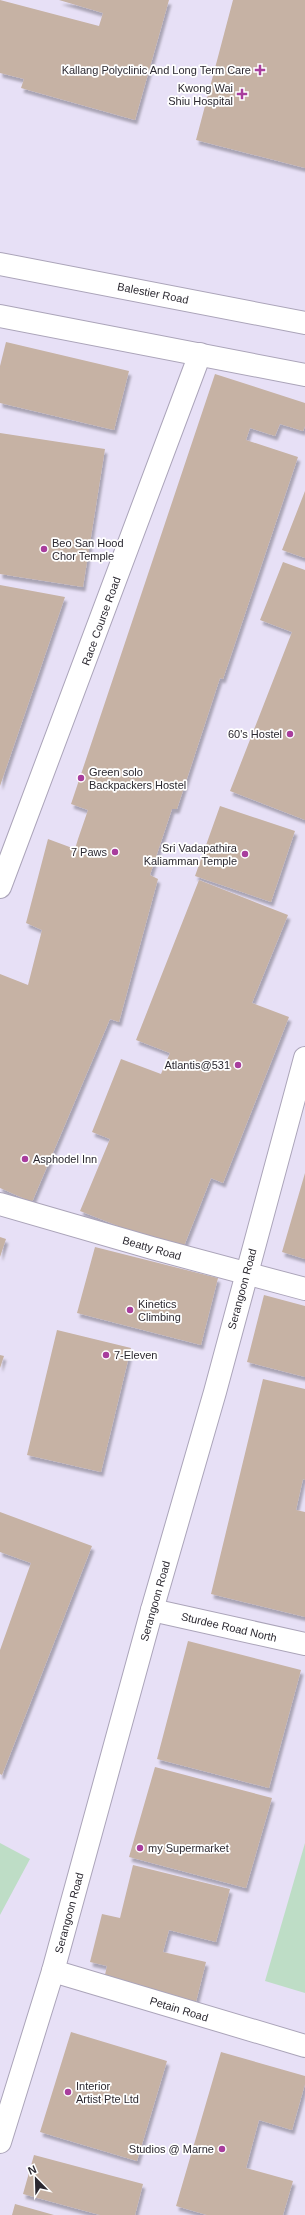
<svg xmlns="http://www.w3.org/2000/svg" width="305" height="2215" viewBox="0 0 305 2215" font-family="Arial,sans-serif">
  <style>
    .green { fill: #beddc6 }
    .building { fill: #c6b2a4; filter: url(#shadow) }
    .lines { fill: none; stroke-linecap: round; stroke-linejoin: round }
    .street-casing { stroke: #aba4b9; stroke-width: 24 }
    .primary-casing { stroke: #aba4b9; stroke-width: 24 }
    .street { stroke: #fff; stroke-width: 22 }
    .primary { stroke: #fff; stroke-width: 22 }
    .poi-dot { fill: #a83d9d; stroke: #fff; stroke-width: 1.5 }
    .labels { text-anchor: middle; stroke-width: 3.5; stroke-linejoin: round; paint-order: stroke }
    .poi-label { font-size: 11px; fill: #2b2830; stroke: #fff; text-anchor: end }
    .street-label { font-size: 11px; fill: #2b2830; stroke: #fff }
  </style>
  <defs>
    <filter id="shadow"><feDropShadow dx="2.5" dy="4.5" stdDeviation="1" flood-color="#0004"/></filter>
  </defs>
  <rect width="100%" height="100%" fill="#e7e0f6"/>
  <path class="green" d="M0,1843L30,1859L0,1915Z
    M305,1843V1993L265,1981Z"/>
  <path class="building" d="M0,0L99,26L103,13L59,0H169L135,120L21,88L24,79L0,73Z
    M233,0H305V168L196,140Z
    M6,342L129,371L114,430L0,403V366Z
    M215,374L305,403V426L303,431L280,424L275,436L250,428L246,440L298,457L223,679L220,678L177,809H172L150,875L158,879L119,1022L110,1019L32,1202L0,1188V974L28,985L42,930L26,923L48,839L75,849L78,839L88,810L71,804Z
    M0,433L105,449L83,587L0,574Z
    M305,491V558L282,550Z
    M283,562L305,570V820L230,791L292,632L260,620Z
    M0,585L65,597L0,786Z
    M220,806L295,831L271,902L195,876Z
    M199,880L288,915L252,1003L289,1017L223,1183L211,1178L182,1251L80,1211L110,1139L92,1132L121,1059L161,1074L170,1053L136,1040Z
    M305,1173V1259L282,1252Z
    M0,1237L6,1239L0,1257Z
    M95,1247L218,1278L201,1345L77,1313Z
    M264,1295L305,1306V1377L247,1362Z
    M57,1330L131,1348L101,1472L27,1455Z
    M0,1355L4,1356L0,1368Z
    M263,1379L305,1389V1480L303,1479L296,1510L305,1512V1617L211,1594Z
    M0,1512L92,1546L2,1775L0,1774V1650L31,1563L0,1552Z
    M188,1641L301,1670L269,1788L157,1759Z
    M155,1767L272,1798L246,1888L129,1857Z
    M133,1865L230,1889L216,1942L169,1930L163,1952L206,1962L196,2002L104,1979L107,1966L90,1962L102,1914L120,1918Z
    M71,2032L167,2061L137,2161L40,2132Z
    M221,2052L305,2076V2084L292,2130L259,2120L246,2168L293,2181L283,2215H207L176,2206Z
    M34,2155L143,2184L135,2215H100L23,2194Z
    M15,2204L54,2215H12Z"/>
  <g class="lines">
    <g class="street-casing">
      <path id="street" d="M0,887L200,354
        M0,1204L152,1248L305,1289
        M152,1610L305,1644
        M53,1971L305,2046"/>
    </g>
    <g class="primary-casing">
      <path id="primary" d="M0,264L305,323
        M0,316L305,375
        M0,2142L53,1971L152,1610L215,1392L305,1058"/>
    </g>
    <use href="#street" class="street"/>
    <use href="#primary" class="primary"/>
  </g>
  <g class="poi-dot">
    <path d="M258 64h4v4h4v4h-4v4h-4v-4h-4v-4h4z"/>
    <path d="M240 88h4v4h4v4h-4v4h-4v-4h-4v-4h4z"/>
    <circle cx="44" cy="549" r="4"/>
    <circle cx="290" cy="734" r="4"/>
    <circle cx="81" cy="778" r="4"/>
    <circle cx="115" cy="852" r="4"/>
    <circle cx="245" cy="854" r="4"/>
    <circle cx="238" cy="1065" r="4"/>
    <circle cx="25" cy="1159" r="4"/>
    <circle cx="130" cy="1310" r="4"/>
    <circle cx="106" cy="1355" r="4"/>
    <circle cx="140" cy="1848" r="4"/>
    <circle cx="68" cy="2092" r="4"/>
    <circle cx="222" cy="2149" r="4"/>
  </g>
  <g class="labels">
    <g class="poi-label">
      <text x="251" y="74">Kallang Polyclinic And Long Term Care</text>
      <text x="233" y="92">Kwong Wai<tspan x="233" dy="13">Shiu Hospital</tspan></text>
      <text x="52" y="547" text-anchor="start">Beo San Hood<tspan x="52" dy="13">Chor Temple</tspan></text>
      <text x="282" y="738">60's Hostel</text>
      <text x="89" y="776" text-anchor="start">Green solo<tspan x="89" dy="13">Backpackers Hostel</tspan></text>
      <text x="237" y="852">Sri Vadapathira<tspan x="237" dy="13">Kaliamman Temple</tspan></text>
      <text x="107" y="856">7 Paws</text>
      <text x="230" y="1069">Atlantis@531</text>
      <text x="33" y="1163" text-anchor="start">Asphodel Inn</text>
      <text x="138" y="1308" text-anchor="start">Kinetics<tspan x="138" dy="13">Climbing</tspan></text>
      <text x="114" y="1359" text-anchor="start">7-Eleven</text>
      <text x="148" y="1852" text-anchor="start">my Supermarket</text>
      <text x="76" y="2090" text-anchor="start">Interior<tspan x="76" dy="13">Artist Pte Ltd</tspan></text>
      <text x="214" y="2153">Studios @ Marne</text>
    </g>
    <g class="street-label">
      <text transform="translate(153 293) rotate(11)" y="4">Balestier Road</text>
      <text transform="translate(101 621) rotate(-70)" y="4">Race Course Road</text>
      <text transform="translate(152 1248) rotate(16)" y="4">Beatty Road</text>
      <text transform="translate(242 1289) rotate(-75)" y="4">Serangoon Road</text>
      <text transform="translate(155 1601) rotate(-74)" y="4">Serangoon Road</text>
      <text transform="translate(229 1627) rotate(13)" y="4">Sturdee Road North</text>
      <text transform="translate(69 1913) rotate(-75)" y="4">Serangoon Road</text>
      <text transform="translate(179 2009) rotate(17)" y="4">Petain Road</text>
    </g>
  </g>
  <g transform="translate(36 2179) rotate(337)" stroke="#ffffff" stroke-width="3" paint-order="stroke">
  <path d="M0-3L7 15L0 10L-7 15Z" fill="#2b2830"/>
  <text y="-6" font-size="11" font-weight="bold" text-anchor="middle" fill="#2b2830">N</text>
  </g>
</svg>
